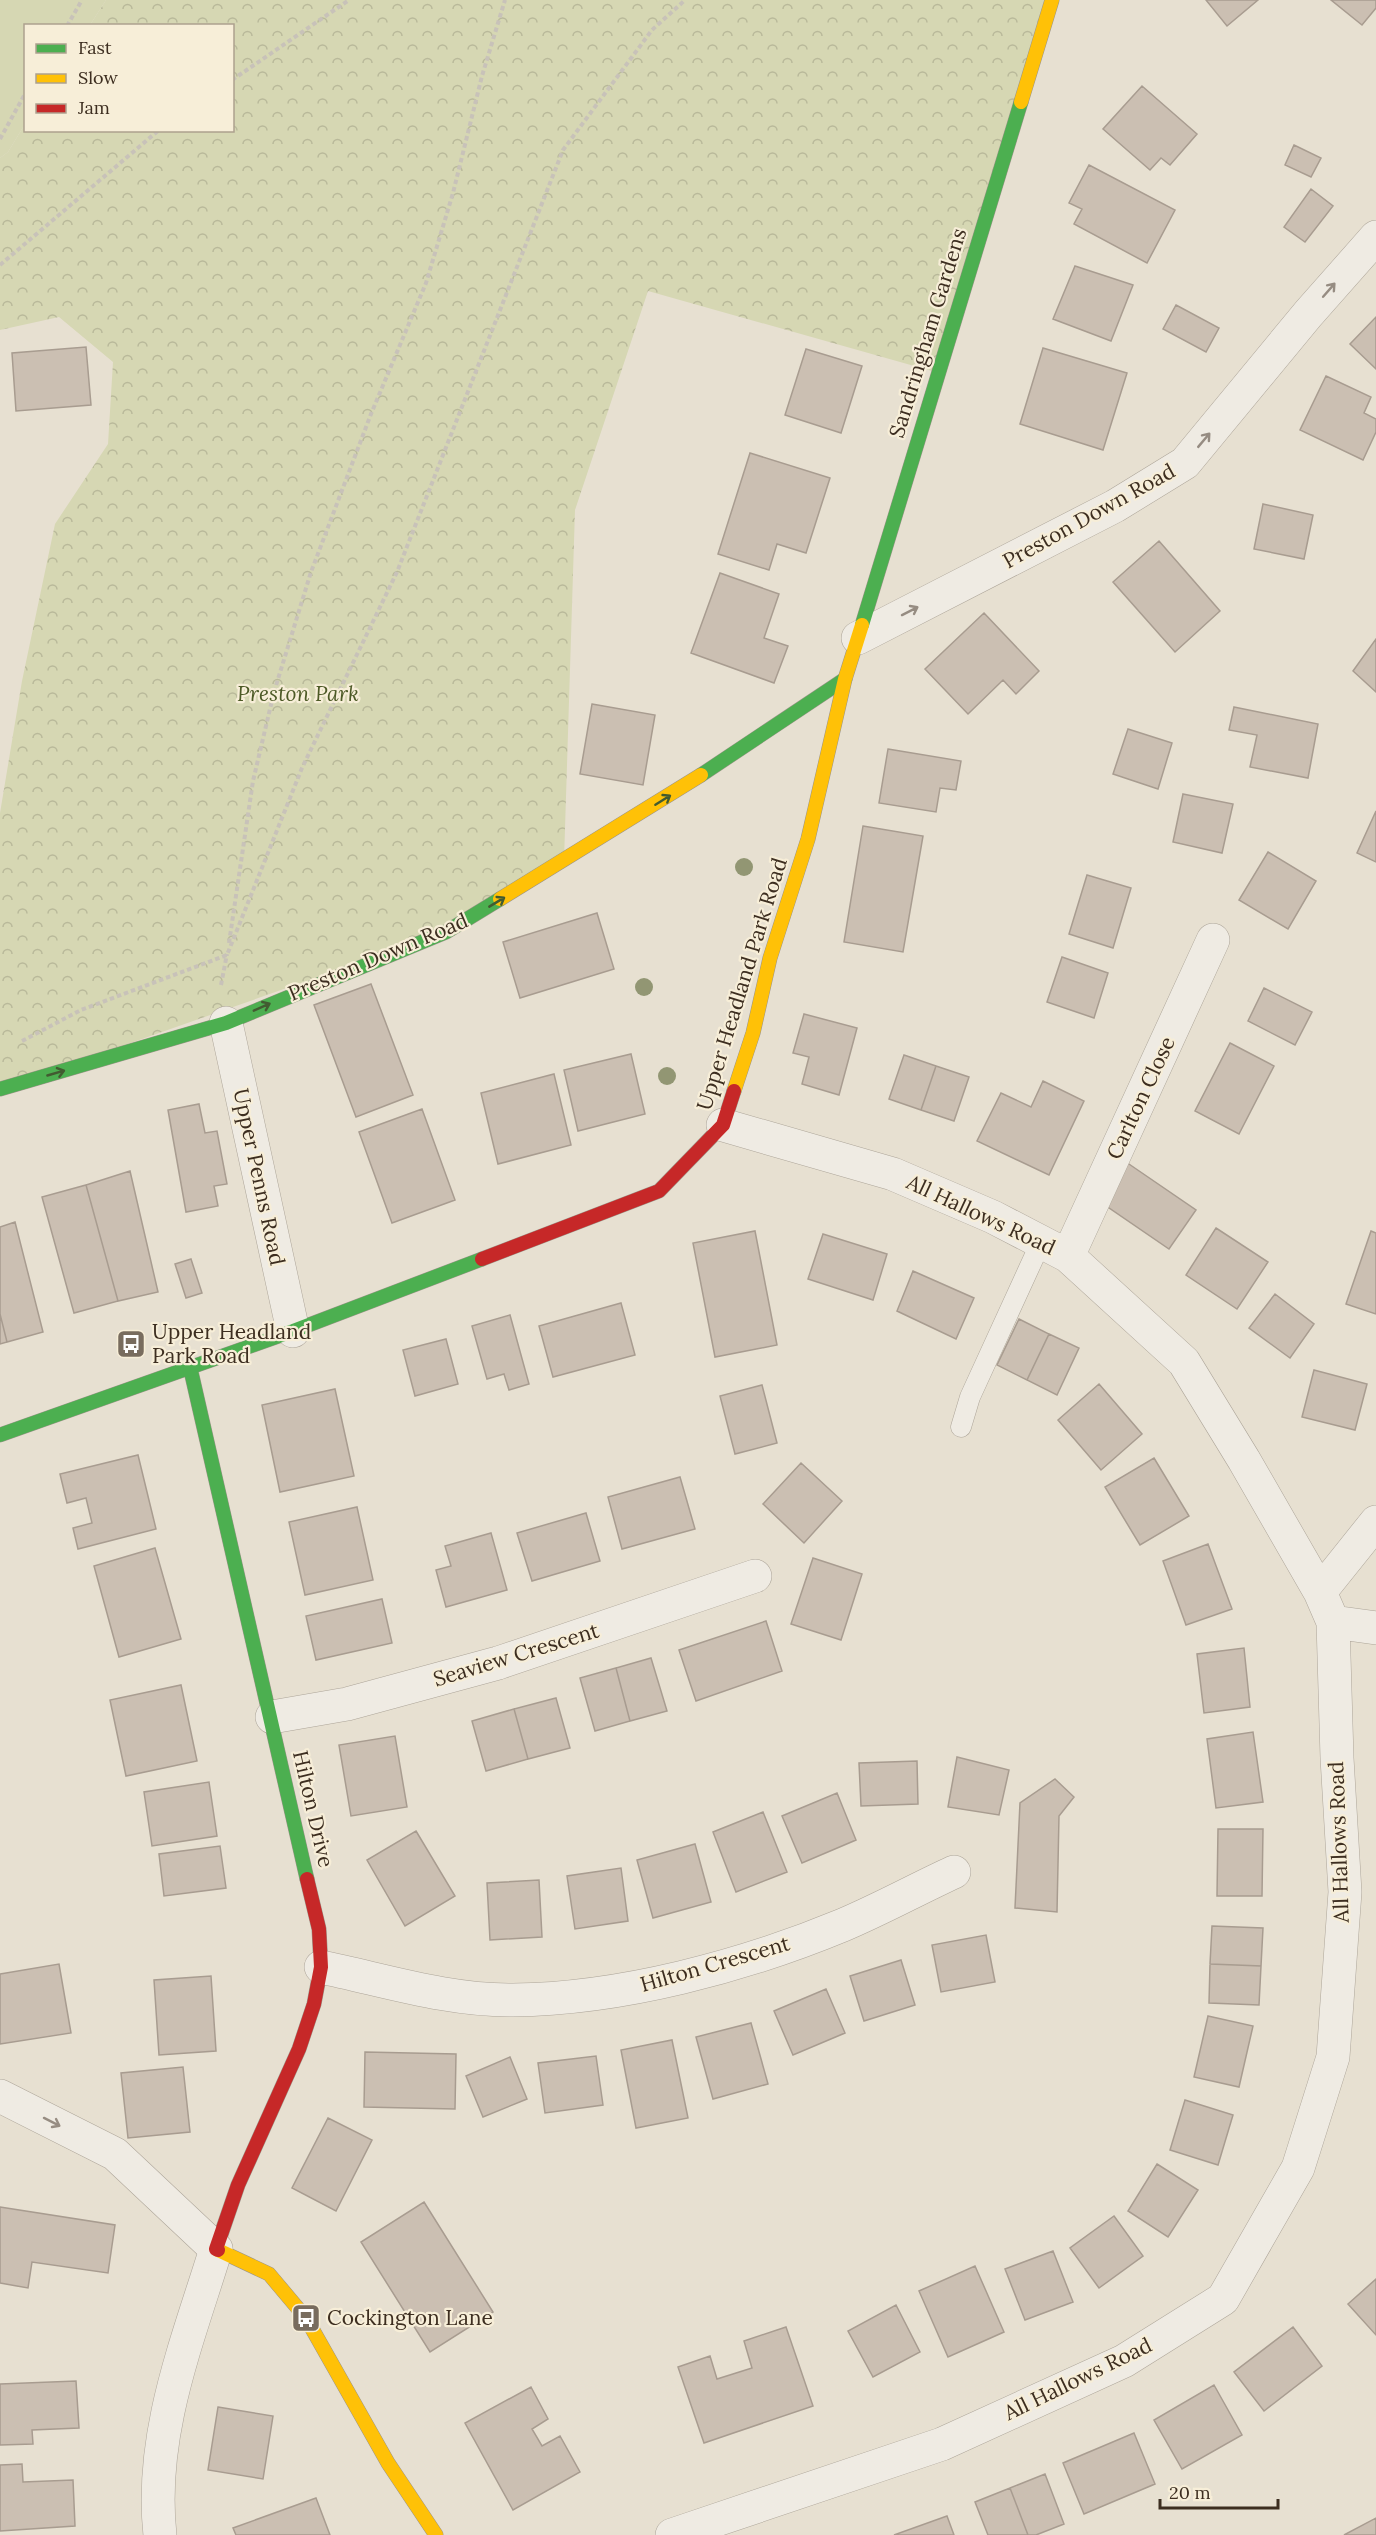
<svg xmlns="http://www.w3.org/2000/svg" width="1376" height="2535" viewBox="0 0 1376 2535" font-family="Lora,serif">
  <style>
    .forest { fill: url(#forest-crowns) }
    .garden { fill: #d6d7b3 }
    .building { fill: #cbbfb2; stroke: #a89c90; stroke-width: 1.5 }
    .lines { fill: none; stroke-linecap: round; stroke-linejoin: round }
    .lane-casing { stroke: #ada599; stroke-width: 21 }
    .street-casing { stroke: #ada599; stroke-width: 34 }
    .fast-casing { stroke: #9c958a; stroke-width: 15 }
    .slow-casing { stroke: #9c958a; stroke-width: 15 }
    .jam-casing { stroke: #9c958a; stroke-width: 15 }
    .path { stroke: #c8c2b9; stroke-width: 4; stroke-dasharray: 4.5 3; stroke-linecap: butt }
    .lane { stroke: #efebe3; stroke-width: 20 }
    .street { stroke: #efebe3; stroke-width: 33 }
    .fast { stroke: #4caf50; stroke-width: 14 }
    .slow { stroke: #ffc107; stroke-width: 14 }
    .jam { stroke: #c62828; stroke-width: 14 }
    .tree { fill: #929673 }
    .oneway { stroke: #968c82 }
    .oneway2 { stroke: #425b31 }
    .labels { text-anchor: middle; stroke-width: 4.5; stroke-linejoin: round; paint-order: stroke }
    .street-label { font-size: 21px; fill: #3d2e20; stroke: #f7eed8 }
    .park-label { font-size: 21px; font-style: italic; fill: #4d5a26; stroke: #f7eed8 }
    .poi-label { font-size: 21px; fill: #3d2e20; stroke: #f7eed8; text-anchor: start }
  </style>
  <defs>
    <pattern id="forest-crowns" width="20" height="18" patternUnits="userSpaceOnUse" patternTransform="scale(1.5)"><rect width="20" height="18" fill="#d6d7b3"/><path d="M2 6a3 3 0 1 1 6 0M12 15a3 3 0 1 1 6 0" fill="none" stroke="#b9b99a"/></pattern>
  </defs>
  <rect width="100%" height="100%" fill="#e7e0d1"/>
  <path class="forest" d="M106,0H1052L939,373L648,291L575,510L564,861L446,932L0,1089V813L22,681L55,524L108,444L113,362L59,317L0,330V158L8,152L25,124L26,130H232V26L90,25Z"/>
  <path class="garden" d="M0,0H106L90,25L26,26L25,124L8,152L0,158Z"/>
  <path class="building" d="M1206,0H1258L1227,26Z
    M1331,0H1376V8L1362,25Z
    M1142,86L1197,134L1170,165L1161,158L1150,170L1103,129Z
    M1294,145L1321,158L1311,177L1285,165Z
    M1089,165L1175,210L1147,263L1074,224L1082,209L1069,203Z
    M1311,189L1333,206L1305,242L1284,227Z
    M1075,266L1133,285L1111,341L1053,319Z
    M1176,305L1219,328L1206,352L1163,329Z
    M1376,317V369L1350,344Z
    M86,347L91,405L16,411L12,353Z
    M1043,348L1127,373L1103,450L1020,424Z
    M806,349L862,366L841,433L785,415Z
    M1326,376L1371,397L1364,413L1376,419V432L1363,460L1300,430Z
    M750,453L830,478L806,553L777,544L769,570L718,554Z
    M1263,504L1313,515L1304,559L1254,549Z
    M1159,541L1220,611L1175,652L1113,582Z
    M720,573L779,594L764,638L788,646L774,683L691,653Z
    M984,613L1039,671L1016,694L1003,680L968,714L925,669Z
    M1376,639V692L1353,671Z
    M592,704L655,715L643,785L580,774Z
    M1234,707L1318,724L1308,778L1250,767L1257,735L1229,730Z
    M1128,729L1172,743L1158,789L1113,774Z
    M888,749L961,761L956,790L940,788L936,812L879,803Z
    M1183,794L1233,804L1222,853L1173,842Z
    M1376,811V862L1357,853Z
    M863,826L923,836L903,952L844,942Z
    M1268,852L1316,881L1288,929L1239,900Z
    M1087,875L1131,888L1113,948L1069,934Z
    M597,913L614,969L520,998L503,942Z
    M1062,957L1108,973L1094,1018L1047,1002Z
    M371,984L413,1095L356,1117L314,1005Z
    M1264,988L1312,1012L1295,1045L1248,1021Z
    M804,1014L857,1028L839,1095L802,1084L809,1057L793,1053Z
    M1230,1043L1274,1066L1239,1134L1195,1111Z
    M631,1054L645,1114L578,1131L564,1070Z
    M904,1055L936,1066L921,1110L889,1099Z
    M936,1066L969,1077L954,1121L921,1110Z
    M554,1074L571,1145L498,1164L481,1093Z
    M1043,1081L1084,1101L1049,1175L977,1141L1001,1093L1031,1107Z
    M199,1104L205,1133L217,1131L227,1184L214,1186L218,1206L186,1212L168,1110Z
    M422,1109L455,1200L392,1223L359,1132Z
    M1126,1162L1196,1210L1169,1249L1099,1201Z
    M130,1171L158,1292L118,1301L86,1185Z
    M86,1185L118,1301L74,1313L42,1197Z
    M15,1222L43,1332L7,1342L0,1314V1227Z
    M1216,1228L1268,1262L1237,1309L1186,1275Z
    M755,1231L777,1345L715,1357L693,1243Z
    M1371,1231L1376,1233V1314L1346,1304Z
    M823,1234L887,1254L873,1300L808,1279Z
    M191,1259L202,1293L186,1298L175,1264Z
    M913,1271L974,1298L956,1339L897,1311Z
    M1275,1294L1314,1324L1290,1358L1249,1328Z
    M621,1303L635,1355L553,1377L539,1326Z
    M0,1314L7,1342L0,1344Z
    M510,1315L529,1384L509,1390L504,1374L487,1379L472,1326Z
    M1019,1319L1049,1334L1027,1380L997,1365Z
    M1049,1334L1079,1348L1057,1395L1027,1380Z
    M446,1339L458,1384L415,1396L403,1350Z
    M1314,1370L1367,1384L1355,1430L1302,1417Z
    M1099,1384L1142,1434L1101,1470L1058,1420Z
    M762,1385L777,1443L735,1454L720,1396Z
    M335,1389L354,1476L280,1492L262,1405Z
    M138,1455L156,1529L78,1549L73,1528L92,1523L86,1498L67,1503L60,1474Z
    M1154,1458L1189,1516L1140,1545L1105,1487Z
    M801,1463L842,1501L804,1543L763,1504Z
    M680,1477L695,1529L622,1549L608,1497Z
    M357,1507L373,1580L305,1595L289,1522Z
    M586,1513L600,1561L532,1581L517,1533Z
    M491,1533L507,1590L446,1607L436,1570L451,1566L445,1546Z
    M1208,1544L1232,1609L1186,1625L1163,1561Z
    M155,1548L181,1639L119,1657L94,1566Z
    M813,1558L862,1574L841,1640L791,1624Z
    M382,1599L392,1643L316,1660L306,1616Z
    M766,1621L782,1671L696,1701L679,1650Z
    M1244,1648L1250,1707L1204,1713L1197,1654Z
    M651,1658L667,1711L630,1721L616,1668Z
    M616,1668L630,1721L595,1731L580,1678Z
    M181,1685L197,1761L126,1776L110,1700Z
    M556,1698L570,1748L528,1759L514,1709Z
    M514,1709L528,1759L486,1771L472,1721Z
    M1253,1732L1263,1802L1216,1808L1207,1739Z
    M395,1736L407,1807L351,1816L339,1745Z
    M957,1757L1009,1770L999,1815L948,1807Z
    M917,1761L918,1804L861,1806L859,1763Z
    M1055,1779L1074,1797L1059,1816L1057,1912L1015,1908L1020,1803Z
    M209,1782L217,1836L152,1846L144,1792Z
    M837,1793L856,1840L802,1863L782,1816Z
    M763,1812L787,1872L736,1892L713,1832Z
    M1218,1829H1263L1262,1896H1217Z
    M416,1831L455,1896L405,1926L367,1860Z
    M695,1844L711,1902L653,1918L637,1860Z
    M220,1846L226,1888L164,1896L159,1854Z
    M621,1868L628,1921L575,1929L567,1876Z
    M539,1880L542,1937L490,1940L487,1883Z
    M1212,1926L1263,1928L1261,1966L1210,1964Z
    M986,1935L995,1982L941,1992L932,1945Z
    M901,1960L915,2005L864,2021L850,1976Z
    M59,1964L71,2033L0,2044V1974Z
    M1210,1964L1261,1966L1259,2005L1209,2003Z
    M211,1976L216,2051L159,2055L154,1980Z
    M826,1989L845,2033L793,2055L774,2011Z
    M1208,2016L1253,2026L1239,2087L1194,2077Z
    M751,2023L768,2084L713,2099L696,2037Z
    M672,2040L688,2118L636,2128L621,2050Z
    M365,2052L456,2054L455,2109L364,2107Z
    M596,2056L603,2105L545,2113L538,2063Z
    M510,2057L527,2099L483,2117L466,2076Z
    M183,2067L190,2132L128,2138L121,2073Z
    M1185,2100L1233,2115L1218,2165L1170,2150Z
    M328,2118L372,2140L336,2211L292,2188Z
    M1157,2164L1198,2190L1168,2237L1128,2211Z
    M424,2202L493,2312L430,2352L361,2242Z
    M0,2207L115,2225L108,2273L32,2262L28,2288L0,2283Z
    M1114,2216L1143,2256L1099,2288L1070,2248Z
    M1053,2251L1073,2302L1025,2320L1005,2269Z
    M975,2266L1004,2332L948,2357L919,2291Z
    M1376,2279V2335L1348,2304Z
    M896,2305L920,2352L873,2377L848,2331Z
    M786,2327L813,2406L704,2443L678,2367L710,2356L717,2379L752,2368L744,2341Z
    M1293,2327L1322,2366L1264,2411L1234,2372Z
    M76,2381L79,2428L32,2430L33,2444L0,2445V2384Z
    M1214,2385L1242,2435L1182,2469L1154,2420Z
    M531,2387L548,2419L532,2429L542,2446L560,2436L580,2472L513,2510L465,2423Z
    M218,2407L273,2416L263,2479L208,2470Z
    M1134,2433L1155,2484L1084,2514L1063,2463Z
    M22,2464L23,2482L73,2480L75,2526L0,2531V2465Z
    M1045,2474L1064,2524L1036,2535H1028L1010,2488Z
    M1010,2488L1028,2535H988L975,2502Z
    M316,2498L330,2535H236L233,2528Z
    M947,2516L954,2535H894Z
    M1376,2518V2535H1344Z"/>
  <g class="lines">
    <g class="lane-casing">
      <path id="lane" d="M961,1427L970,1397L1041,1242"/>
    </g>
    <g class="street-casing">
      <path id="street" d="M858,638L1115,506L1185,463L1308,314L1376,237
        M226,1023L293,1331
        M1068,1256L1213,940
        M1320,1592L1376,1522
        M1333,1622L1376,1628
        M272,1717L347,1704L498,1663L755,1576
        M321,1967C384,1980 449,2001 513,2000C621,1999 744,1966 843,1925C881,1909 917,1889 954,1872
        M0,2096L115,2154L216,2249C187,2343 149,2435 160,2535
        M672,2535L942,2444L1124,2361L1223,2299L1298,2168L1333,2057L1345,1892L1337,1758L1333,1622L1320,1592L1244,1460L1184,1362L1068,1256L993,1217L893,1174L723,1125"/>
    </g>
    <g class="fast-casing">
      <path id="fast" d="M862,625L1021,102
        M701,775L845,679
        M0,1089L226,1023L446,932L500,899
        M190,1367L307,1879
        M0,1435L293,1331L482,1259"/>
    </g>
    <g class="slow-casing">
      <path id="slow" d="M1021,102L1052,0
        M500,899L701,775
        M734,1091L753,1033L770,958L808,839L845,679L862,625
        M218,2250L269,2274L306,2318L388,2463L436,2535"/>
    </g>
    <g class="jam-casing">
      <path id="jam" d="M482,1259L659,1191L723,1125L734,1091
        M218,2250L216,2249L238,2185L299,2049L314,2004L321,1967L319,1929L307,1879"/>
    </g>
    <path class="path" d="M67,26L82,0
      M232,80L349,0
      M0,139L26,92
      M0,265L159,130
      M229,943L253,781L274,692L311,572L371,414L426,283L453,193L482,76L505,0
      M221,985L227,954
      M22,1041L81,1010L227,955L302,768L397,572L563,150L652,30L685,0"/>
    <use href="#lane" class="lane"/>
    <use href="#street" class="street"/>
    <use href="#fast" class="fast"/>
    <use href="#slow" class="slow"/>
    <use href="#jam" class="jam"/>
  </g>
  <g class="tree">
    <circle cx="744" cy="867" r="9"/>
    <circle cx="644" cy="987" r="9"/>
    <circle cx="667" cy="1076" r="9"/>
  </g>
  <defs><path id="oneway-shaft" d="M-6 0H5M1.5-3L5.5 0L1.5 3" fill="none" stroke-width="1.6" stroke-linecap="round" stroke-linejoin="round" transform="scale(1.5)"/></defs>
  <g class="oneway">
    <use href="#oneway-shaft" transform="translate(1329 290) rotate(-49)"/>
    <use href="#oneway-shaft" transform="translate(1204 440) rotate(-50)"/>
    <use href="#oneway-shaft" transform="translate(910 611) rotate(-27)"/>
    <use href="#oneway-shaft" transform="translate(52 2122) rotate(27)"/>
  </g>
  <g class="oneway2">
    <use href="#oneway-shaft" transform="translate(663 800) rotate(-32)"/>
    <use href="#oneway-shaft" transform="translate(497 902) rotate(-31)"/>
    <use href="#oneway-shaft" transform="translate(262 1007) rotate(-24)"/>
    <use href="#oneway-shaft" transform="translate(56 1073) rotate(-16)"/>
  </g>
  <defs>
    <g id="bus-square" transform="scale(1.5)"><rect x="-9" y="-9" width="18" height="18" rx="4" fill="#786c5e" stroke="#f7eed8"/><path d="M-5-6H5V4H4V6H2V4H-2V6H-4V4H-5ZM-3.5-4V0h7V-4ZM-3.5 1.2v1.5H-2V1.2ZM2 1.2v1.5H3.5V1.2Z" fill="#fff"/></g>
  </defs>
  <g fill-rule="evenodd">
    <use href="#bus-square" x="131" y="1344"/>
    <use href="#bus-square" x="306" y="2318"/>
  </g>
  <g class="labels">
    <g class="street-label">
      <text transform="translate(928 333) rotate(-73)" y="7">Sandringham Gardens</text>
      <text transform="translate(1089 516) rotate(-29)" y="7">Preston Down Road</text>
      <text transform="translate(378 957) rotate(-23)" y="7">Preston Down Road</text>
      <text transform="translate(742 984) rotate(-73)" y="7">Upper Headland Park Road</text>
      <text transform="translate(1141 1098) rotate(-65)" y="7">Carlton Close</text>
      <text transform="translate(259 1177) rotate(78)" y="7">Upper Penns Road</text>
      <text transform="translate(981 1215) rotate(25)" y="7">All Hallows Road</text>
      <text transform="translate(516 1655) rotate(-17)" y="7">Seaview Crescent</text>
      <text transform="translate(313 1809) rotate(77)" y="7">Hilton Drive</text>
      <text transform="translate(1339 1842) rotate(-92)" y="7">All Hallows Road</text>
      <text transform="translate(715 1964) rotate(-16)" y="7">Hilton Crescent</text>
      <text transform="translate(1078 2379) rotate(-26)" y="7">All Hallows Road</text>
    </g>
    <g class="park-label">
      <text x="298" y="701">Preston Park</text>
    </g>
    <g class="poi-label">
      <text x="152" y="1339">Upper Headland<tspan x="152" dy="24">Park Road</tspan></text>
      <text x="327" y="2325">Cockington Lane</text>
    </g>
  </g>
  <rect x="24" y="24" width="210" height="108" fill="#f7eed8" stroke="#ada18e" stroke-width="1.5"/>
  <rect x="36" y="44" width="30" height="9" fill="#4caf50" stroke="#ada18e" stroke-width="1.5"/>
  <text x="78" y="54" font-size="18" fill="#3d2e20">Fast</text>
  <rect x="36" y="74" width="30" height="9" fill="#ffc107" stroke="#ada18e" stroke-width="1.5"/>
  <text x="78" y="84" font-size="18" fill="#3d2e20">Slow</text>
  <rect x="36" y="104" width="30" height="9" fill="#c62828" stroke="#ada18e" stroke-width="1.5"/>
  <text x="78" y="114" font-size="18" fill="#3d2e20">Jam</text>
  <path d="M1160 2499v9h118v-9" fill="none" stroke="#3d2e20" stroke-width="3"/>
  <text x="1169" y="2499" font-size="18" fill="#3d2e20" stroke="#f7eed8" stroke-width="4.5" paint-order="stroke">20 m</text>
</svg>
